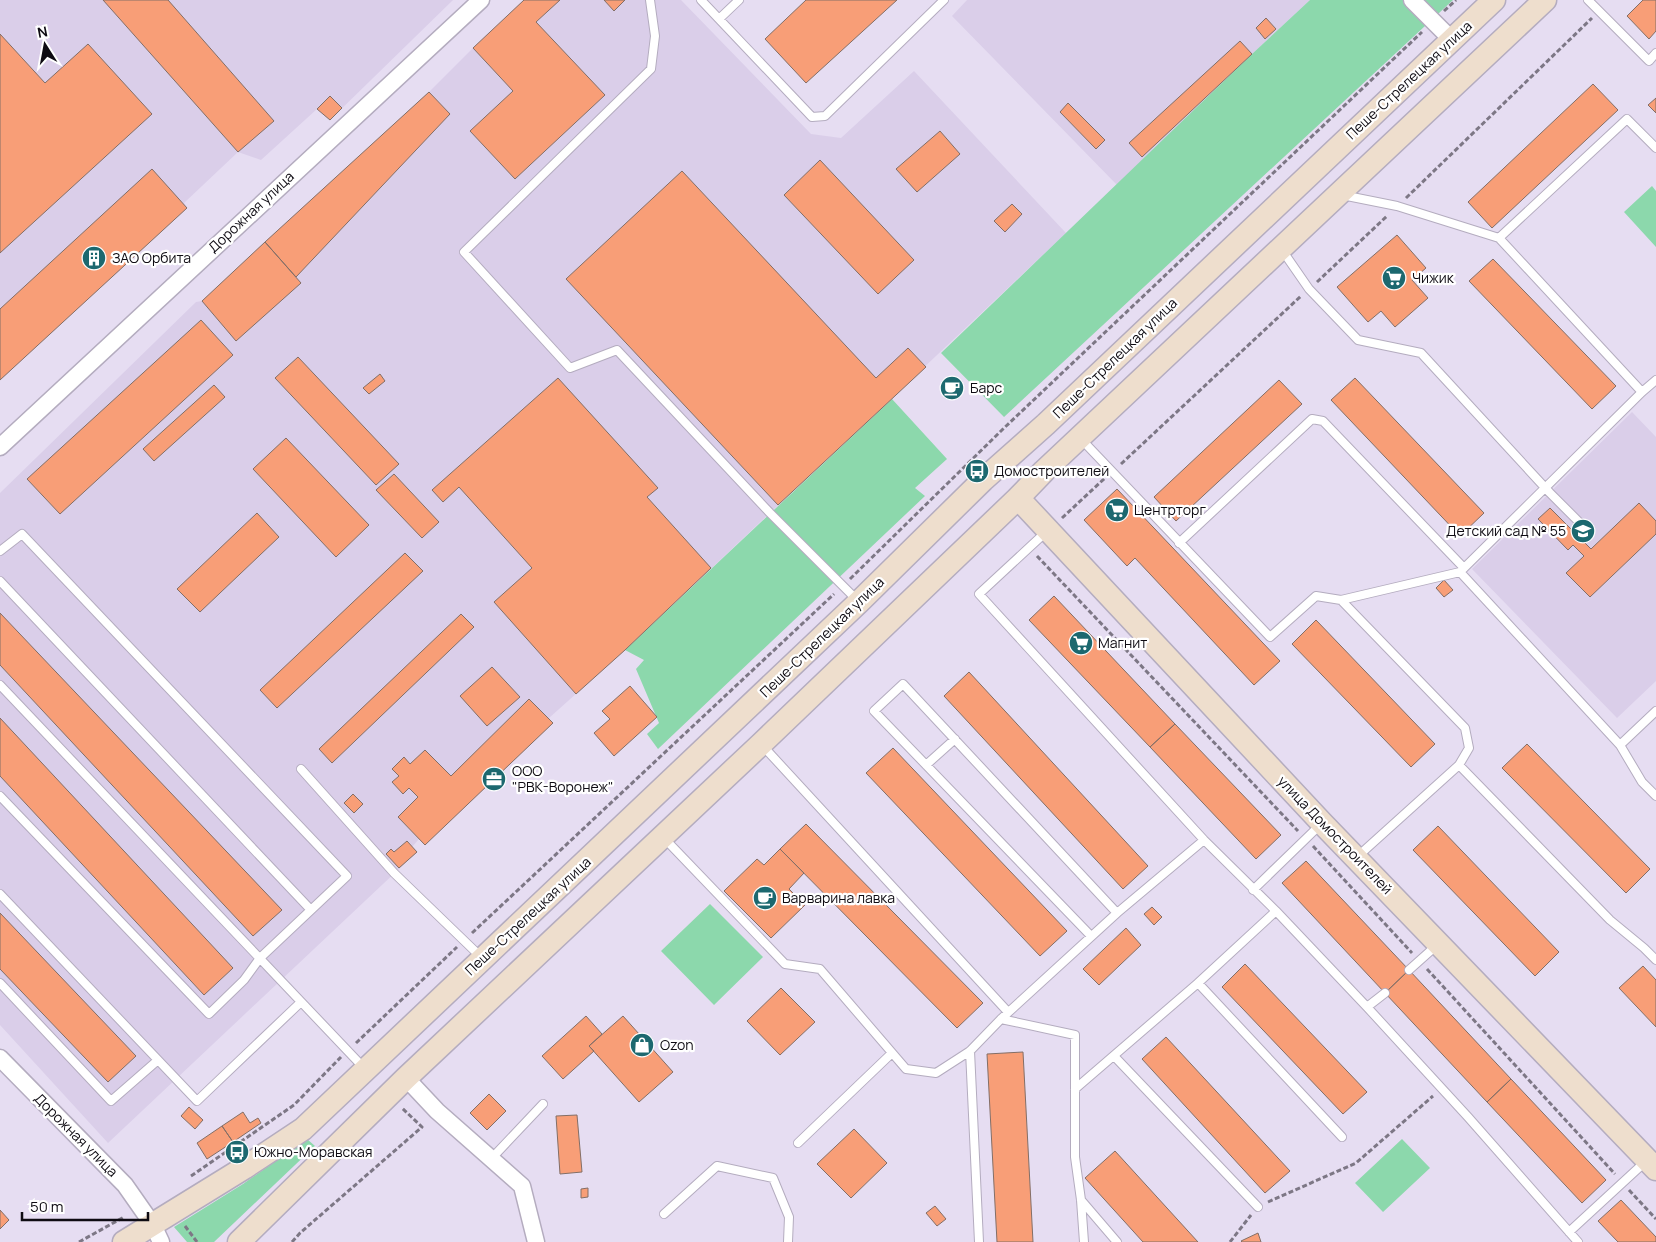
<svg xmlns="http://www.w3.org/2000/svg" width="1656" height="1242" viewBox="0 0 1656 1242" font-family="Manrope,sans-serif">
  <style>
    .built { fill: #dacee9 }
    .green { fill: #8cd8ac }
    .building { fill: #f89e77; stroke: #836e66 }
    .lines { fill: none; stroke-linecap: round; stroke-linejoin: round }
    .lane-casing { stroke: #b4acbf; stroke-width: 10 }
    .street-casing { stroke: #b4acbf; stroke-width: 19 }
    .secondary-casing { stroke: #b4acbf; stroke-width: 25 }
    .path { stroke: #7d7785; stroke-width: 3; stroke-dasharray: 5 2.5; stroke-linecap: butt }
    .lane { stroke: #fff; stroke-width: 8 }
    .street { stroke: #fff; stroke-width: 16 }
    .secondary { stroke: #eedecd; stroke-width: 22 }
    .labels { text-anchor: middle; stroke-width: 4.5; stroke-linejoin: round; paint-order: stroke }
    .street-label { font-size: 14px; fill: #0e0b12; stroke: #fff }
    .poi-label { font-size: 14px; fill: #0e0b12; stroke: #fff; text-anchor: start }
  </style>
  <rect width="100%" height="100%" fill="#e6ddf2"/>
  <path class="built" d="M0,0H453L330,120L317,109L261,160L238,152L184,203L187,208L0,380Z
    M524,0H681L811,134L841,138L914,71L1066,233L625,650L549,718L553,723L425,845L419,839L412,847L417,852L108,1143L0,1025V493L196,302L202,301L429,92L473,48Z
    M967,0H1310L1252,54L1117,185L952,16Z
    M1632,412L1656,437V681L1617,718L1472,569Z"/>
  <path class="green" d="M1310,0H1453L1004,417L941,353L1252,54Z
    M1652,186L1656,191V247L1624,212Z
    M892,399L947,459L915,488L925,496L658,749L647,734L659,723L636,669L644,660L625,650Z
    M710,904L763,957L714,1005L661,951Z
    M307,1139L315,1146L214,1242H187L174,1227L243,1184Z
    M1402,1139L1430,1168L1383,1212L1355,1183Z"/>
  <path class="building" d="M103,0H168L274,121L238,152Z
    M524,0H560L536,22L605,95L515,179L470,131L513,91L473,48Z
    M604,0H625L614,11Z
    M806,0H897L806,83L765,39Z
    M1643,0H1656V31L1649,39L1627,16Z
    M1266,18L1276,29L1265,39L1256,28Z
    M0,34L45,83L88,44L152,114L0,253Z
    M1240,41L1252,54L1142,157L1129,143Z
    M1593,84L1618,110L1492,228L1468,202Z
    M429,92L450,114L296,277L265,242Z
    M330,96L342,108L330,120L317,109Z
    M1656,98V113L1648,105Z
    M1068,103L1105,140L1096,149L1060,112Z
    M940,131L960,154L917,192L896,169Z
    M820,160L914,260L878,294L784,195Z
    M152,169L187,208L0,380V309Z
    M682,171L876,378L908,348L926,367L778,505L566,279Z
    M1012,204L1022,214L1005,232L994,221Z
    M1397,235L1426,268L1412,280L1428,298L1395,327L1381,311L1368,322L1337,287Z
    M265,242L301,283L236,341L202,301Z
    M1493,259L1616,386L1592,409L1469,281Z
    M201,320L233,355L60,514L27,479Z
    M298,357L399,464L376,485L275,378Z
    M380,374L385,381L369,394L363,388Z
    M558,378L658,488L647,497L711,568L625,650L576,694L494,602L532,568L459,487L443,502L432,490Z
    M1355,378L1484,513L1460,536L1331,400Z
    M1279,380L1302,404L1176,521L1154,497Z
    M214,385L225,397L154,461L143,449Z
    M286,438L369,525L336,557L253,469Z
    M394,474L439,522L422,538L376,490Z
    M1117,489L1280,661L1254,685L1135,558L1127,566L1084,520Z
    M1639,503L1656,521V534L1590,597L1566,573L1584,556L1573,545L1568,550L1538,519L1550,508L1591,549Z
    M257,513L279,537L200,612L177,589Z
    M405,553L423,571L277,708L260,690Z
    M1444,580L1453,590L1444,597L1436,588Z
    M1054,596L1175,724L1150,747L1029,620Z
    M0,613L282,910L253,936L0,665Z
    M461,614L474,627L332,763L319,749Z
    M1316,620L1435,744L1411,767L1292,644Z
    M492,667L520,697L487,726L460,696Z
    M969,672L1148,866L1123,889L944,696Z
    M630,686L657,717L614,756L594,733L610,719L602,711Z
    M529,699L553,723L425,845L398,817L418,797L409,788L403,794L392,782L399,776L392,769L404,757L410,764L425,750L451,776Z
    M0,718L233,968L204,995L0,776Z
    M1175,724L1281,835L1256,859L1150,747Z
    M1527,744L1650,869L1626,893L1502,768Z
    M893,748L1067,931L1040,956L866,773Z
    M353,794L363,804L354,813L344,803Z
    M806,824L983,1003L957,1028L780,849Z
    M1438,826L1559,952L1535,976L1413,850Z
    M407,841L417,852L399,868L386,854L391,849L394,852Z
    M780,849L804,873L789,889L805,905L771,938L724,891L757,859L764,865Z
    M1306,861L1409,970L1385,993L1282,883Z
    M1152,907L1162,917L1154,925L1144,914Z
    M0,913L136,1056L108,1082L0,969Z
    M1126,928L1141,945L1099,985L1083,969Z
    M1245,964L1367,1092L1343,1114L1222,987Z
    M1643,966L1656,980V1027L1619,988Z
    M1409,970L1511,1079L1487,1102L1385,993Z
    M781,988L815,1022L780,1055L747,1021Z
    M586,1016L602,1034L589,1046L594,1051L563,1079L542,1056Z
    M623,1016L673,1072L639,1102L589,1046Z
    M1166,1037L1290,1171L1265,1193L1142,1059Z
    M1023,1052L1033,1242H997L987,1054Z
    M1511,1079L1606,1180L1582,1203L1487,1102Z
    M489,1094L506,1111L487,1130L470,1113Z
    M189,1107L203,1120L195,1129L181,1116Z
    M243,1112L250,1123L258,1118L261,1123L233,1142L222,1126Z
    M577,1115L582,1172L560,1174L556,1116Z
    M222,1126L233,1142L207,1159L197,1143Z
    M854,1129L887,1163L851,1198L817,1164Z
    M1115,1151L1198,1242H1143L1085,1178Z
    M588,1188V1197L581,1198V1189Z
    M1621,1200L1656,1237V1242H1618L1598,1221Z
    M935,1206L946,1219L937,1226L926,1213Z
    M0,1210L9,1220L0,1229Z
    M1258,1233L1261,1242H1242L1241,1241Z"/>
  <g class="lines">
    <g class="lane-casing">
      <path id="lane" d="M650,0L655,36L651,69L464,252L570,368L617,350L770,513L858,601
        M701,0L812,117L825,116L944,0
        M1588,0L1649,61L1656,53
        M719,19L739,0
        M1342,195L1397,206L1499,238
        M1282,250L1309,289L1358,340L1421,353L1550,493L1586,529
        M1642,392L1499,238L1627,119L1656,148
        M1081,439L1270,637L1316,596L1341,600L1465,728L1469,748L1459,765L1357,857
        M1047,531L979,594L1204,840L1276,911L1367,1007L1468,1117L1578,1242
        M1179,543L1312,419L1323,421L1464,568
        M0,551L22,534L347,876L260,958L244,980L209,1014L0,796
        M1460,572L1620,745L1642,782L1656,796
        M0,581L311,910
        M1341,600L1460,572L1642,392L1656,380
        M0,685L364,1068
        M762,745L1008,1012
        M1620,745L1656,711
        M926,765L955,739
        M1459,765L1610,920L1644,948L1656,960
        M301,769L394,873L481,957
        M664,838L785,964L820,969L906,1069L936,1073L970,1051L1001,1019L1117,913L1204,840
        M1253,890L1320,825
        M0,894L197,1101L301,1002
        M1091,936L874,711L903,684L1117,913
        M1409,970L1437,945
        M0,983L111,1101L158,1060
        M1198,983L1342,1137
        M1367,1007L1385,993
        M1001,1019L1075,1035V1157L1081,1200L1084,1242
        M970,1051L979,1242
        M1114,1056L1258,1207
        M1075,1089L1198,983L1276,911
        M798,1143L892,1053
        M491,1159L543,1104
        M1081,1200L1117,1242
        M664,1214L717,1166L773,1178L789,1217L788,1242
        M1569,1232L1645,1162"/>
    </g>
    <g class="street-casing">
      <path id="street" d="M1412,0L1451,39
        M0,447L481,0
        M0,1058L125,1185L153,1225L161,1242
        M406,1078L437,1111L522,1186L536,1242"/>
    </g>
    <g class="secondary-casing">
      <path id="secondary" d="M1018,498L1322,823L1656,1169
        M124,1242L244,1168L303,1129L859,602L983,480L1046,424L1494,0
        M239,1242L406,1078L761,744L1018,498L1044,471L1545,0"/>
    </g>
    <path class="path" d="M1444,11L1456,0
      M1406,198L1592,18
      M1317,282L1387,216
      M1121,464L1301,296
      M1062,518L1105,478
      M1037,556L1298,831
      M850,579L1003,429L1422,32
      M1313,846L1412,953
      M472,933L834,594
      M1427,969L1615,1174
      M356,1043L457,947
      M191,1176L294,1105L341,1057
      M1629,1190L1656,1219
      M1268,1202L1356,1163L1433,1096
      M185,1226L197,1242
      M79,1242L124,1217
      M292,1242L300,1233L422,1127L402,1108
      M1230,1242L1251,1215"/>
    <use href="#lane" class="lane"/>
    <use href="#street" class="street"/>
    <use href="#secondary" class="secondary"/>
  </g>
  <defs>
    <g id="building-disc" transform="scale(1.25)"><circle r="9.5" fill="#1c686f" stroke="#fff"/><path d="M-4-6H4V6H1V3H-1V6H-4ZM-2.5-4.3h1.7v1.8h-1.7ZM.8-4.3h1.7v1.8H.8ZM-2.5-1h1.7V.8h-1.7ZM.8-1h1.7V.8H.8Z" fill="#fff"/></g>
    <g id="supermarket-disc" transform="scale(1.25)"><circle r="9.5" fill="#1c686f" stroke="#fff"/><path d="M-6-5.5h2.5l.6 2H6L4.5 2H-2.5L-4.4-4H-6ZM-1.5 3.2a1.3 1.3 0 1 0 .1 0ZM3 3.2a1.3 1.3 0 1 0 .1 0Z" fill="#fff"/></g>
    <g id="cafe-disc" transform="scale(1.25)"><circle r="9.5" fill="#1c686f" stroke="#fff"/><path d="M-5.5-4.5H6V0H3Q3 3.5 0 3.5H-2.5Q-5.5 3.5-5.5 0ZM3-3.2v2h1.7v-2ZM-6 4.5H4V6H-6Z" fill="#fff"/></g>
    <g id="bus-disc" transform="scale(1.25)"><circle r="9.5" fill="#1c686f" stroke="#fff"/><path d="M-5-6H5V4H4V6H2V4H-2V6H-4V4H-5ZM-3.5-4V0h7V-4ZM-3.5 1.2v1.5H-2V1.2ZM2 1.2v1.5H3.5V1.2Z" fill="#fff"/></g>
    <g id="school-disc" transform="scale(1.25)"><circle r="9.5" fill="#1c686f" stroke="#fff"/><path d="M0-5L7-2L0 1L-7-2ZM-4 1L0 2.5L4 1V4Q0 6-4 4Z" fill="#fff"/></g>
    <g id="office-disc" transform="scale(1.25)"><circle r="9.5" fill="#1c686f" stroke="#fff"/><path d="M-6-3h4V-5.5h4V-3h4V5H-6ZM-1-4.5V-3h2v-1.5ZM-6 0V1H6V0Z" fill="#fff"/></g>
    <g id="shop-disc" transform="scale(1.25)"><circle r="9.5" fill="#1c686f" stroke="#fff"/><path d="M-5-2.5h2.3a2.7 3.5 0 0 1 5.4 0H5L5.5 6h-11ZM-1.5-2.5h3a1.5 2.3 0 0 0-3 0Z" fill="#fff"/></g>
  </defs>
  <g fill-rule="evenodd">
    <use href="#building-disc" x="94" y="258"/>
    <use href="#supermarket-disc" x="1394" y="278"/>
    <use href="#cafe-disc" x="952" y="388"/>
    <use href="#bus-disc" x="977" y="471"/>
    <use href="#supermarket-disc" x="1117" y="510"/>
    <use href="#school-disc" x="1583" y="531"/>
    <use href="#supermarket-disc" x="1081" y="643"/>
    <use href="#office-disc" x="494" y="779"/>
    <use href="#cafe-disc" x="765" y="898"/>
    <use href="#shop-disc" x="642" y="1045"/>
    <use href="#bus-disc" x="237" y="1152"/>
  </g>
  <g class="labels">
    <g class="street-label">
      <text transform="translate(1409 80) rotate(-43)" y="5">Пеше-Стрелецкая улица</text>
      <text transform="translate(251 212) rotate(-43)" y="5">Дорожная улица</text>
      <text transform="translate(1115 358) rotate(-44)" y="5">Пеше-Стрелецкая улица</text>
      <text transform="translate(822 637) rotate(-44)" y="5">Пеше-Стрелецкая улица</text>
      <text transform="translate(1335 835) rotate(46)" y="5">улица Домостроителей</text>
      <text transform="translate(528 916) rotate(-43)" y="5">Пеше-Стрелецкая улица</text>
      <text transform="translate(76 1135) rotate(45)" y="5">Дорожная улица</text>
    </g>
    <g class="poi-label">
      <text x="112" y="263">ЗАО Орбита</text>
      <text x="1412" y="283">Чижик</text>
      <text x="970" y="393">Барс</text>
      <text x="994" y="476">Домостроителей</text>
      <text x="1134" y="515">Центрторг</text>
      <text x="1566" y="536" text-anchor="end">Детский сад № 55</text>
      <text x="1098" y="648">Магнит</text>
      <text x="512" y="776">ООО<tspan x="512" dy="16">"РВК-Воронеж"</tspan></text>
      <text x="782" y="903">Варварина лавка</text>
      <text x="660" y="1050">Ozon</text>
      <text x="254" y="1157">Южно-Моравская</text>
    </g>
  </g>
  <g transform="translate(45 45) rotate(349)" stroke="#ffffff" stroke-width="4" paint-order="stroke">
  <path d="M0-4L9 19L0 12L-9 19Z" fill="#0e0b12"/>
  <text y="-8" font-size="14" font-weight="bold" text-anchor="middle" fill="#0e0b12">N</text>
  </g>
  <path d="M22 1212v8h126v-8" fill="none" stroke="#0e0b12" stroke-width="2.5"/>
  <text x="30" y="1212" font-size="15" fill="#0e0b12" stroke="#ffffff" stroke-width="4" paint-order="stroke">50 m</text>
</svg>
